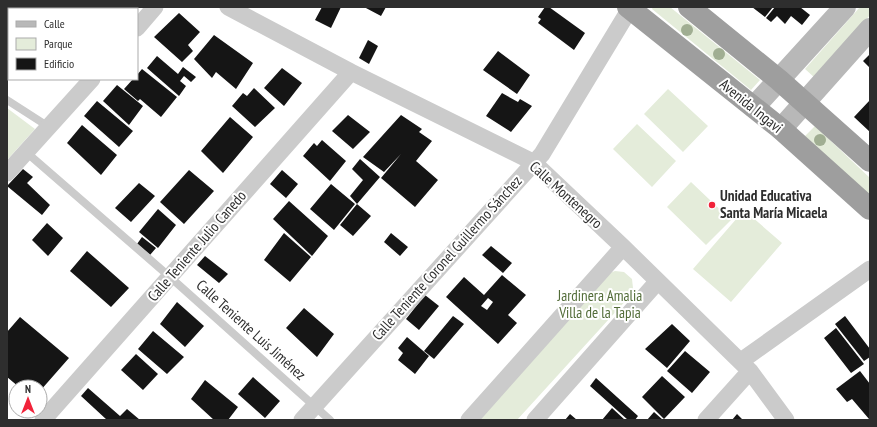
<svg xmlns="http://www.w3.org/2000/svg" width="877" height="427" viewBox="0 0 877 427" font-family="'PT Sans Narrow',sans-serif">
  <style>
    .green { fill: #e4ecda }
    .building { fill: #151515; fill-rule: evenodd }
    .lines { fill: none; stroke-linecap: round; stroke-linejoin: round }
    .service { stroke: #cbcbcb; stroke-width: 8 }
    .minor { stroke: #cbcbcb; stroke-width: 17 }
    .secondary { stroke: #b8b8b8; stroke-width: 22 }
    .trunk { stroke: #9e9e9e; stroke-width: 22 }
    .tree { fill: #a0ae92 }
    .poi-dot { fill: #f1233a; stroke: #fff; stroke-width: 1.5 }
    .labels { text-anchor: middle; stroke-width: 4; stroke-linejoin: round; paint-order: stroke }
    .street-label { font-size: 15px; fill: #2e2e2e; stroke: #fff }
    .poi-label { font-size: 15px; font-weight: bold; fill: #2e2e2e; stroke: #fff; text-anchor: start }
    .park-label { font-size: 15px; fill: #526c38; stroke: #fff }
  </style>
  <rect width="100%" height="100%" fill="#fff"/>
  <path class="green" d="M653,7H670L760,80L751,90L652,9Z
    M860,7H870V15L815,78L805,69Z
    M668,89L708,126L683,152L644,114Z
    M7,108L35,129L7,160Z
    M637,124L676,161L652,187L613,149Z
    M815,126L870,178V197L805,136Z
    M691,182L731,220L706,245L667,207Z
    M744,210L782,243L731,302L693,269Z
    M615,271L624,272L632,279L633,288L630,296L517,420H477L605,275Z"/>
  <path class="building" d="M322,7H341L331,28L315,20Z
    M364,7H386L381,16Z
    M545,7H549L585,33L574,50L538,23L541,19L538,17Z
    M752,7H773L765,17Z
    M775,7H800L810,15L802,25L791,16L785,24L777,16L771,22L766,18Z
    M179,13L200,32L188,45L193,51L182,62L154,37Z
    M214,35L253,63L236,89L216,72L212,78L194,59Z
    M368,40L378,46L369,64L359,58Z
    M498,51L530,75L517,94L483,70Z
    M870,54V68L863,61Z
    M157,56L178,74L183,67L196,77L191,82L184,76L180,81L186,86L179,96L147,68Z
    M282,68L302,83L284,106L264,88Z
    M142,69L177,97L161,117L140,99L138,101L124,89L133,79H137V75Z
    M117,85L143,106L129,125L103,101Z
    M254,88L275,108L255,127L232,106L243,93L247,96Z
    M502,93L518,102L520,99L532,106L511,132L486,116Z
    M870,100V132L854,117Z
    M97,101L133,131L119,147L84,116Z
    M348,115L370,132L353,149L332,131Z
    M401,115L422,129L419,132L432,141L416,161L438,180L415,207L381,178L401,154L384,172L363,157Z
    M230,117L253,137L223,173L201,151Z
    M82,125L117,155L101,175L67,143Z
    M322,140L346,161L330,181L303,156L314,143L317,146Z
    M360,159L380,177L357,204L350,196L363,180L352,169Z
    M23,169L33,177L27,183L50,205L42,215L7,186Z
    M189,170L214,191L184,224L160,202Z
    M282,170L298,184L286,198L270,184Z
    M139,183L155,196L131,222L115,208Z
    M331,184L355,204L334,230L310,209Z
    M289,201L328,236L312,256L273,219Z
    M357,204L371,216L353,236L340,225Z
    M158,209L176,225L158,248L139,232Z
    M47,223L63,238L48,256L32,240Z
    M284,233L311,257L290,282L264,260Z
    M391,233L408,247L400,256L384,242Z
    M142,237L156,248L150,255L137,244Z
    M491,246L512,263L503,273L482,255Z
    M87,251L129,288L111,307L70,271Z
    M205,256L228,274L219,283L197,265Z
    M502,275L526,295L508,315L517,323L498,344L446,297L464,277L484,295ZM488,298L493,302L487,310L481,306Z
    M425,295L439,306L419,330L406,319Z
    M177,302L204,326L185,347L160,324Z
    M304,308L334,334L317,357L286,328Z
    M453,316L464,324L434,359L424,351Z
    M845,316L870,349V357L864,361L835,324Z
    M20,317L69,358L40,391V387H19L7,377V332Z
    M672,324L690,341L667,368L645,349Z
    M836,328L864,364L851,373L824,338Z
    M153,331L184,357L167,374L138,349Z
    M407,337L429,356L415,374L398,360L403,353L398,348Z
    M685,351L710,372L692,393L667,371Z
    M136,354L158,374L143,390L121,370Z
    M860,371L870,384V418L869,419L852,399L847,402L836,389Z
    M662,376L685,397L664,419L642,397Z
    M253,377L280,401L265,418L238,394Z
    M596,378L638,416L635,420H628L590,386Z
    M205,380L238,407L228,420H214L191,399Z
    M88,388L120,416L127,409L140,420H107L81,396Z
    M612,408L625,420H602Z
    M654,412L663,420H647Z
    M570,414L577,420H565Z
    M737,414L743,420H732Z"/>
  <g class="lines">
    <path class="service" d="M7,100L49,127
      M26,152L170,277L330,420"/>
    <path class="minor" d="M228,7L351,72L533,162L623,247L750,371L786,420
      M137,28L155,7
      M7,173L92,79
      M741,361L870,269
      M43,420L351,72
      M302,420L542,154L631,7
      M469,420L623,247
      M535,420L658,281
      M706,420L750,371"/>
    <path class="secondary" d="M754,107L845,7
      M781,129L870,29"/>
    <path class="trunk" d="M628,7L781,129L870,209
      M689,7L779,80L870,161"/>
  </g>
  <g class="tree">
    <circle cx="687" cy="30" r="6"/>
    <circle cx="719" cy="54" r="6"/>
    <circle cx="820" cy="140" r="6"/>
  </g>
  <circle class="poi-dot" cx="712" cy="205" r="4"/>
  <g class="labels">
    <g class="street-label">
      <text transform="translate(751 106) rotate(39)" y="5">Avenida Ingavi</text>
      <text transform="translate(566 195) rotate(42)" y="5">Calle Montenegro</text>
      <text transform="translate(197 246) rotate(-49)" y="5">Calle Teniente Julio Canedo</text>
      <text transform="translate(447 258) rotate(-48)" y="5">Calle Teniente Coronel Guillermo Sánchez</text>
      <text transform="translate(251 330) rotate(42)" y="5">Calle Teniente Luis Jiménez</text>
    </g>
    <g class="poi-label">
      <text x="720" y="201">Unidad Educativa<tspan x="720" dy="17">Santa María Micaela</tspan></text>
    </g>
    <g class="park-label">
      <text x="600" y="301">Jardinera Amalia<tspan x="600" dy="17">Villa de la Tapia</tspan></text>
    </g>
  </g>
  <rect width="877" height="427" fill="none" stroke="#2e2e2e" stroke-width="16"/>
  <rect x="8" y="8" width="130" height="72" fill="#ffffff" stroke="#ababab"/>
  <rect x="16" y="21" width="20" height="6" fill="#b8b8b8" stroke="#ababab"/>
  <text x="44" y="28" font-size="12" fill="#2e2e2e">Calle</text>
  <rect x="16" y="38" width="20" height="12" fill="#e4ecda" stroke="#ababab"/>
  <text x="44" y="48" font-size="12" fill="#2e2e2e">Parque</text>
  <rect x="16" y="58" width="20" height="12" fill="#151515" stroke="#ababab"/>
  <text x="44" y="68" font-size="12" fill="#2e2e2e">Edificio</text>
  <g transform="translate(28 399)"><circle r="19" fill="#ffffff" stroke="#ababab"/>
  <path d="M0-3L7 15L0 10L-7 15Z" fill="#f1233a"/>
  <text y="-6" font-size="11" font-weight="bold" text-anchor="middle" fill="#2e2e2e">N</text>
  </g>
</svg>
